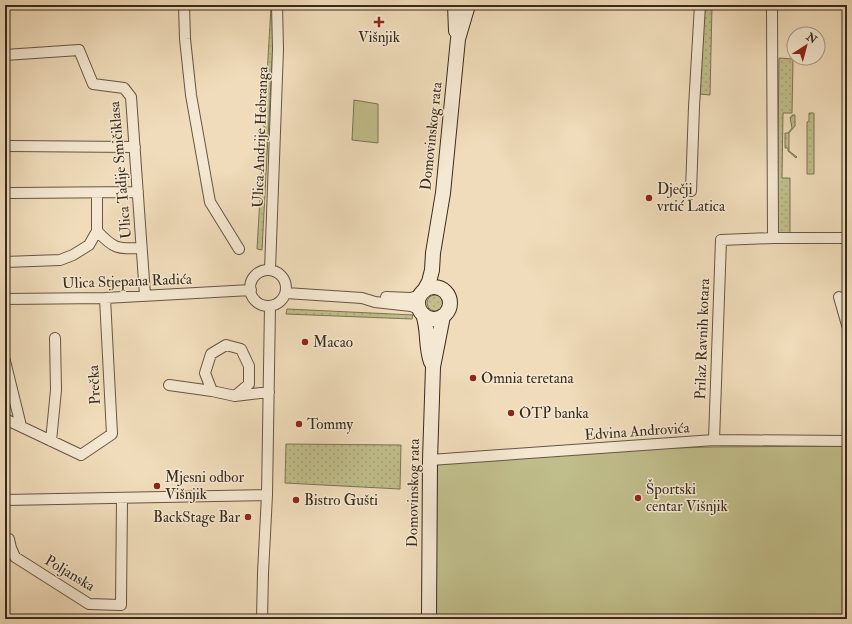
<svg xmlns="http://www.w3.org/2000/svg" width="852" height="624" viewBox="0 0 852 624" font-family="'IM FELL Double Pica',serif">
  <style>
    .grass { fill: url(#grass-dots); stroke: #7c7453 }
    .garden { fill: #c0be8b; stroke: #7c7453 }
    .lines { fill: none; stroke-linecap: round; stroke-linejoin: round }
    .minor-casing { stroke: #665643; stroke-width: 12 }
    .secondary-casing { stroke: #382a1b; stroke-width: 16 }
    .minor { stroke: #f5e8d2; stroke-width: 10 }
    .secondary { stroke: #f5e8d2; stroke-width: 14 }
    .poi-dot { fill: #8f2418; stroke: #f5e8d2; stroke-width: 1.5 }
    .labels { text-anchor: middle; stroke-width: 3; stroke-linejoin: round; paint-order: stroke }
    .poi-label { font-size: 15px; fill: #382a1b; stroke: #f5e8d2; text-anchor: start }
    .street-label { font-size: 15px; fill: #382a1b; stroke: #f5e8d2 }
  </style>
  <defs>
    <pattern id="grass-dots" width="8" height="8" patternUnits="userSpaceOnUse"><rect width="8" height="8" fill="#c0be8b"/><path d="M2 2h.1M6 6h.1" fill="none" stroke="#a6a377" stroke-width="1.8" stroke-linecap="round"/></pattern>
  </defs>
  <rect width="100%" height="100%" fill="#f0dcba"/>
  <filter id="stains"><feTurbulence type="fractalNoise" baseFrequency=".005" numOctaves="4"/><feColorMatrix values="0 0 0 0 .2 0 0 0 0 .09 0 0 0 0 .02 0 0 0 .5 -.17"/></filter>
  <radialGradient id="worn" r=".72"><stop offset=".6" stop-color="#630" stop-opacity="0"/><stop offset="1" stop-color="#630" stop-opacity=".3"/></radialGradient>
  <path class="grass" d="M704,5H769L767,6H712L710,95L699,94Z
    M271,6H275L262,250L257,249Z
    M779,58L793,59L792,113H783L782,178H790V233H779L777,231Z
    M809,113H814V174H807V122L809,121Z
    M792,115H795V126L789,133V151L797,157L796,158L788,151V148H785V133H788L792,128L790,117H792Z
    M427 303a8 8 0 1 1 16 0a8 8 0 1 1-16 0Z
    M287,309L413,315L412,319L286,314Z
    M286,444L401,445L400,489L285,483Z"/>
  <path class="garden" d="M354,100L378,104V143L352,140Z
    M847,446V619H429L430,460L545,452L709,447Z"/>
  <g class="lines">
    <g class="minor-casing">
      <path id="minor" d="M184,5L185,39L191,95L210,202L239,249
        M772,5L773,238
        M5,55L79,50L93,84L124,88L131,97L145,295
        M8,146L135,147
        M691,191L694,107L700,5
        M11,193L138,192
        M97,231C114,249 117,249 141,248
        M5,262L60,260L73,255L89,245L97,231V193
        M270,270L278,49L277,5
        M250 288a18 18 0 1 1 36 0a18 18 0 1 1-36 0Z
        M286,293L362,298L375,302L411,306L419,309
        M386,297L411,298L420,295
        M839,297L847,325
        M5,299L105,298L251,290
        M5,361L21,426
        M169,385L212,391L235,396L269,392
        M212,391L205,373L211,354L226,345L241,349L249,366V384L235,396
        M5,419L81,455L112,434L105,298
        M714,440L721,240L773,238H847
        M51,441L56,390L55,338
        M430,460L714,440L847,441
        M5,500L267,495
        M9,539L11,548L15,557L89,604L121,605L122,498
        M262,619L263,573L267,495L270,306"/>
    </g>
    <g class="secondary-casing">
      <path id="secondary" d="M455,5L456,31
        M418 303a16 16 0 1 1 32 0a16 16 0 1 1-32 0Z
        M424,291L429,282L432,270L433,253L443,193L458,39L468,5
        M423,314C429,331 425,345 431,362
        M429,619L430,460L433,367L443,316"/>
    </g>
    <use href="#minor" class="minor"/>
    <use href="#secondary" class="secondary"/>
  </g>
  <g class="poi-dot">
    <path d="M377 16h4v4h4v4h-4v4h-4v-4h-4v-4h4z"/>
    <circle cx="649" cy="198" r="4"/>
    <circle cx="305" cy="342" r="4"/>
    <circle cx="473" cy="378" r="4"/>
    <circle cx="511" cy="413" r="4"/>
    <circle cx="299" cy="424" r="4"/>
    <circle cx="157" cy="486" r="4"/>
    <circle cx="638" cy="498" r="4"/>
    <circle cx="296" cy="500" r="4"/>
    <circle cx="248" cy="517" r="4"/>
  </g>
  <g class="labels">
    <g class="poi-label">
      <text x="379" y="42" text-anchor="middle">Višnjik</text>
      <text x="657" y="194">Dječji<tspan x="657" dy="17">vrtić Latica</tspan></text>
      <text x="313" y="347">Macao</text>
      <text x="481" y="383">Omnia teretana</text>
      <text x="519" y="418">OTP banka</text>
      <text x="307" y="429">Tommy</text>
      <text x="165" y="482">Mjesni odbor<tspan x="165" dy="17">Višnjik</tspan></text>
      <text x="646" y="494">Športski<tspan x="646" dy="17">centar Višnjik</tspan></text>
      <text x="304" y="505">Bistro Gušti</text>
      <text x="240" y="522" text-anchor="end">BackStage Bar</text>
    </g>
    <g class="street-label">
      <text transform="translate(431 136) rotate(-84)" y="5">Domovinskog rata</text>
      <text transform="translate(260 137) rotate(-88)" y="5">Ulica Andrije Hebranga</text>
      <text transform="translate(120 170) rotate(-95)" y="5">Ulica Tadije Smičiklasa</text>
      <text transform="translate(127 281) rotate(-2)" y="5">Ulica Stjepana Radića</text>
      <text transform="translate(702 339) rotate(-88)" y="5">Prilaz Ravnih kotara</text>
      <text transform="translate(94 385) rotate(-93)" y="5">Prečka</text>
      <text transform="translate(637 431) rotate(-4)" y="5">Edvina Androvića</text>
      <text transform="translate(413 493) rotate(-89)" y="5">Domovinskog rata</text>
      <text transform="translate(70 573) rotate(31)" y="5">Poljanska</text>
    </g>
  </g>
  <rect width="852" height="624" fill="none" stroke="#f0dcba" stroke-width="20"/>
  <rect x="6" y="6" width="840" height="612" fill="none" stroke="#382a1b" stroke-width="2"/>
  <rect x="10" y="10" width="832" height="604" fill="none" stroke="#382a1b"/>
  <g transform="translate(806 46) rotate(36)"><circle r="19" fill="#f5e8d2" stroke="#a99c89"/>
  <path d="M0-3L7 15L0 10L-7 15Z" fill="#8f2418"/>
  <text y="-6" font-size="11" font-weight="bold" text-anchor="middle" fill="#382a1b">N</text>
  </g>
  <rect width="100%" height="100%" filter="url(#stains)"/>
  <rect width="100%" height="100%" fill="url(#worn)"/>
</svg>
